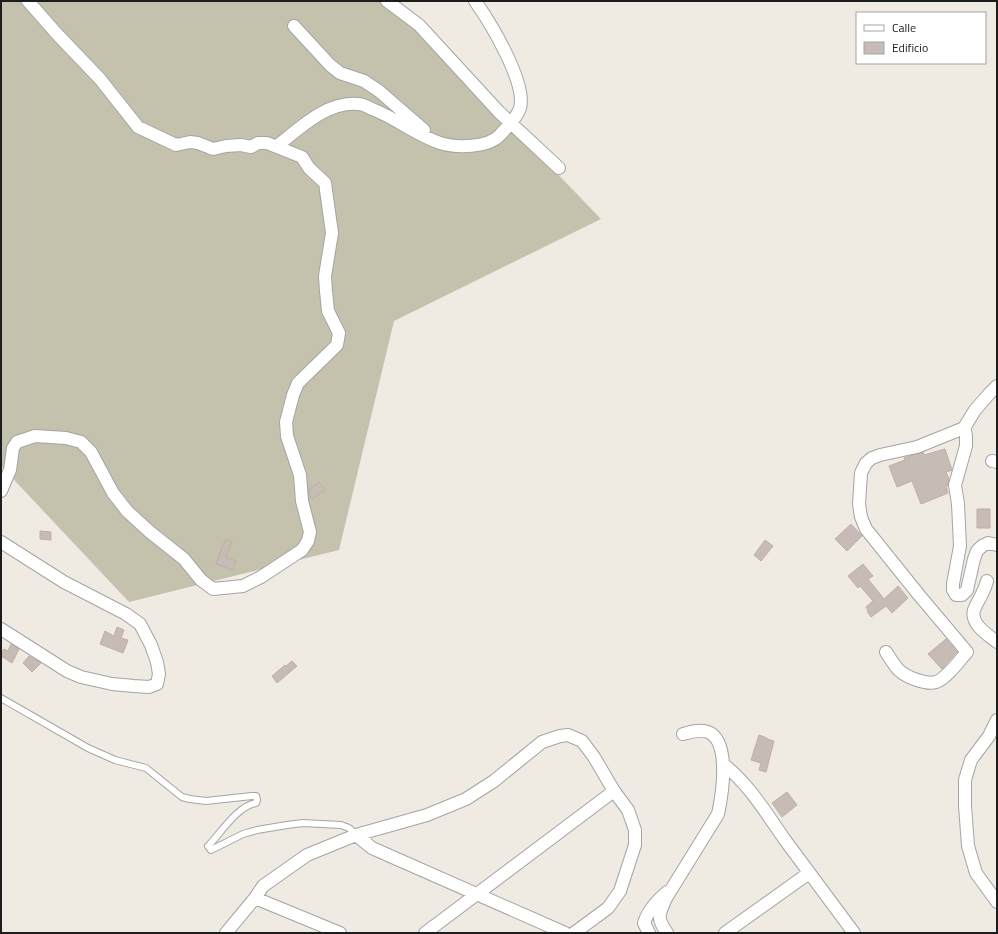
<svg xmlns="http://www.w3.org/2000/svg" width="998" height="934" viewBox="0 0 998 934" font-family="'Titillium Web',sans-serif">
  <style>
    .construction { fill: #c4c2ad }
    .building { fill: #c7bbb5; stroke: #c2aea3 }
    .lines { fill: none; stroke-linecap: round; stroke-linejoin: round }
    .lane-casing { stroke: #a4a4a4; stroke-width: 8 }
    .street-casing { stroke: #a4a4a4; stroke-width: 14 }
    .lane { stroke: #fff; stroke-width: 6 }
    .street { stroke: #fff; stroke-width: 12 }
  </style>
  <rect width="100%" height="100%" fill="#efeae2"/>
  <path class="construction" d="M1,1H391L601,219L394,321L339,550L129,602L1,466Z"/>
  <path class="building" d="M945,449L952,470L946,472L949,479L948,486H946L948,493L921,504L912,481L897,487L889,466L905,460L904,458L907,457L923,452L924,455Z
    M319,482L325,490L312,499L309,494V490Z
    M977,509H990V528H977Z
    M851,524L862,536L847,551L835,539Z
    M40,531L51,532V540L40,539Z
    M225,540L232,542L226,557L236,561L232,570L216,564Z
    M765,540L773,546L761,561L754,555Z
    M863,564L873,576L868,579L884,599L898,586L908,598L892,613L886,606L871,617L867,611L868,610L866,607L873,601L860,586L858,588L848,576Z
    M117,627L124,630L121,638L128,640L123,653L100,644L105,631L114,636Z
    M946,639L957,652L942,669L928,654Z
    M11,644L19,649L12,663L1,656V653L4,649L8,651Z
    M29,656L41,663L32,672L23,663Z
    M292,661L297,666L277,683L272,676L285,665L286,666Z
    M759,735L767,738V739L774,741L766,772L759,770L761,763L751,760Z
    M787,792L797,805L782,817L772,803Z"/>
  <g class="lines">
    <g class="lane-casing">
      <path id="lane" d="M1,698L88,748L115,760L146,768L182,797L190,799L206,801L252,796H256L257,800L256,803C238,806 222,831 210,844L208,846L211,850L243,834L257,830L287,825L303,823L341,825L349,828L356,835"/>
    </g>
    <g class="street-casing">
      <path id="street" d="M387,1L419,25L499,112L559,168
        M294,26L330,65L340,73L364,81L379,91L424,130
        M277,146C300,128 327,101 358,104C363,104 368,107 372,109C396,118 416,135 440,143C456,148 488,148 500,135C507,127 517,118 520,108C527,83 490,22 475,1
        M964,428L966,435V446L955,485L958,504L960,546L953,584V590L956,595H962L967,590L974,559L977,551L982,546L988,543L997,545
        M992,461L997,462
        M1,491L10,470L13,448L17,442L35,436L66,438L81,442L91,452L113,493L127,511L150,532L184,559L201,580L213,589L243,586L261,577L302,550L308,541L310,532L302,501L300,475L287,436L286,422L293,395L298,383L337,345L339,333L328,311L326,291L325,276L332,233L325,183L309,168L302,157L267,143H258L251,147L241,145L226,146L213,149L198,143L190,142L176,145L138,127L100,79L57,34L28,1
        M1,542L64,582L126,614L140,624L151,645L157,662L159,674L157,684L149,687L134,686L112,684L81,677L67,671L1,629
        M987,581C984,593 978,600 974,610C970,624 988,635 997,642
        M886,652C896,668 899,674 917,680C923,682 930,684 936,682C947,678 959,661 967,652L919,595L866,529L861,517L859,504L861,473L866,463L872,458L880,455L917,447L964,428L975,410L989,394L997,386
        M997,720L989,736L971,760L965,780V806L968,846L976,873L997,902
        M723,764C749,784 766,813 785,840C808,871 831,902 854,933
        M356,835L372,848L565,933
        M255,898L340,933
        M226,933L255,898L263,886L307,855L356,835L427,815L466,799L494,781L542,742L560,736L568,735L582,741L594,757L614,791L628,810L635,830V845L620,891L608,908L574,933
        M425,933L614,791
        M649,933L644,923C648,910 657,901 667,892
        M667,933C656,917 659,915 666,898L718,814C722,796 731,741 708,732C700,729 691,732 683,734
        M725,933L809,873"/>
    </g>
    <use href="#lane" class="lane"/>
    <use href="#street" class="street"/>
  </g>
  <rect width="998" height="934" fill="none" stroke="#1d1d1d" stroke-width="4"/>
  <rect x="856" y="12" width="130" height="52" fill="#ffffff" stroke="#a5a5a5"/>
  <rect x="864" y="25" width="20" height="6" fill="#ffffff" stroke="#a5a5a5"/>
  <text x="892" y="32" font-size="12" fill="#1d1d1d">Calle</text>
  <rect x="864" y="42" width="20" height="12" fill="#c7bbb5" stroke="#a5a5a5"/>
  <text x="892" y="52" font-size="12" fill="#1d1d1d">Edificio</text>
</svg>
